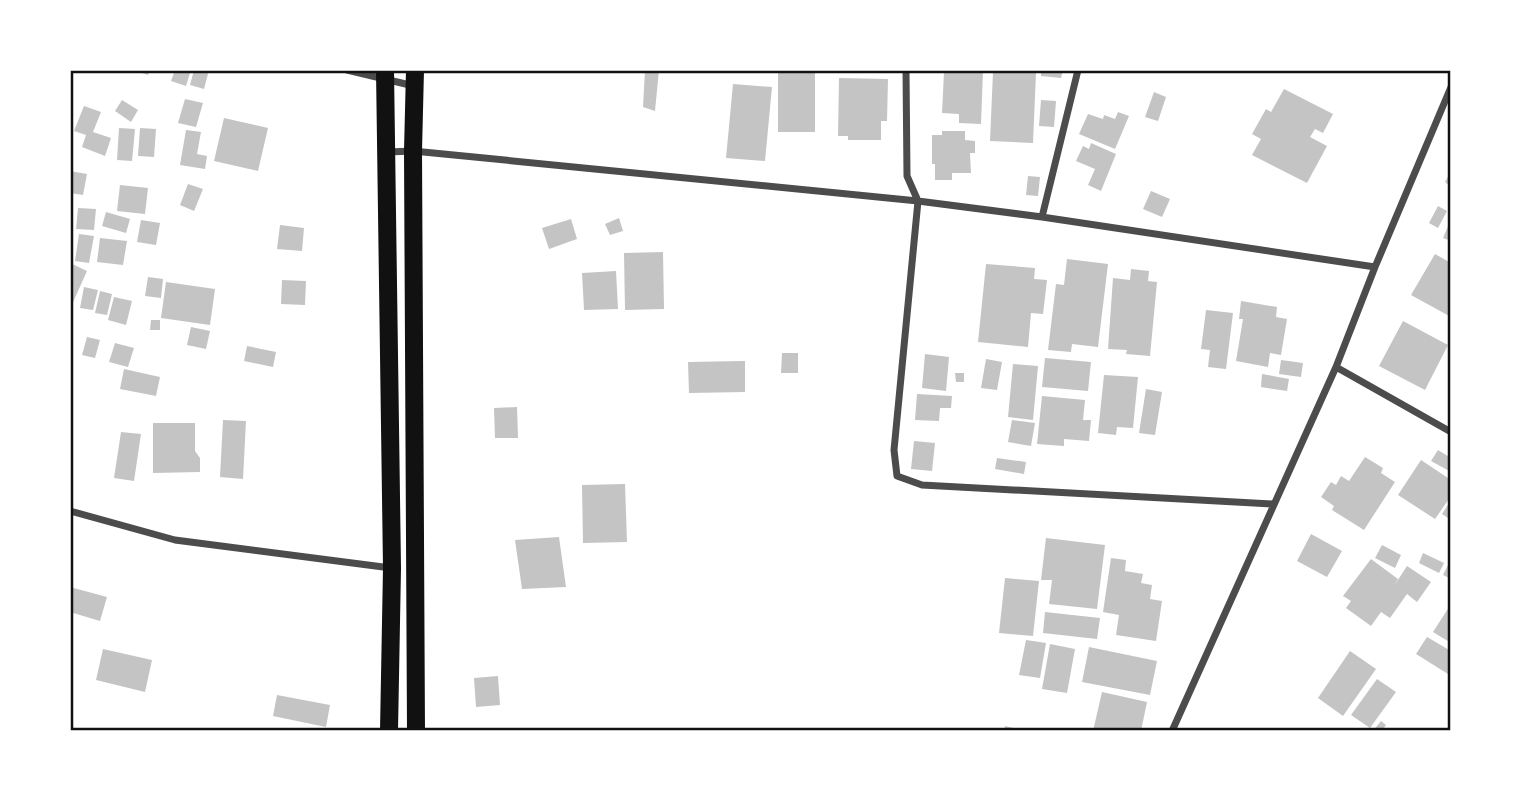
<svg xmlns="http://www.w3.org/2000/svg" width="1521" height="801" viewBox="0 0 1521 801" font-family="'Sofia Sans Condensed',sans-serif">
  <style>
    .building { fill: #c4c4c4 }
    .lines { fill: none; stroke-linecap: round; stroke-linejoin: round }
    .minor { stroke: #4c4c4c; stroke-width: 7 }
    .primary { stroke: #111; stroke-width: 18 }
    .neatline { fill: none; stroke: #111; stroke-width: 2.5 }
  </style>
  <rect width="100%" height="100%" fill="#fff"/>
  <path class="building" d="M133,70H150L148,75Z
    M175,70H191L186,86L171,81Z
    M194,70H209L204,89L190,85Z
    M645,70H659L655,111L643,107Z
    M754,70H771V73H754Z
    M778,70H815V132H778Z
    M960,70H983L981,124L959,123V114L942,113L944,72L960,73Z
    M1041,70H1063L1061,78L1041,76Z
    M993,72L1036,73L1033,143L990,141Z
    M839,78L888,79L887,121H881V140H848V136H838Z
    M733,84L772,87L765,161L726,158Z
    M1284,89L1333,114L1323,133L1315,129L1310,137L1327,146L1307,183L1252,155L1261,139L1252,134L1266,109L1271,112Z
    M1154,92L1166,97L1158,121L1145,117Z
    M185,99L203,103L196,127L178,123Z
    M122,100L138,110L131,122L115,111Z
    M1041,100L1056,101L1054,127L1039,126Z
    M84,106L101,112L93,132L111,138L105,156L82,147L86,135L74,131Z
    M1118,112L1129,116L1115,149L1079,134L1088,114L1103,119L1104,115L1115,119Z
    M224,118L268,128L258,171L214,161Z
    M119,128L135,129L132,161L117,160Z
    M140,128L156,129L154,157L138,156Z
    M186,130L201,132L197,154L207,156L205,169L180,165Z
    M942,131H965V140L975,141V153H970L971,173H952V180H935V164H932V135H942Z
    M1091,143L1116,154L1101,191L1088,185L1095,169L1076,161L1083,146L1089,149Z
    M70,171L87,174L83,195L70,193Z
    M1451,171V187L1445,182Z
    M1028,176L1040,177L1038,196L1026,195Z
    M188,184L203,189L194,211L180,205Z
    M120,185L148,188L145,214L117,211Z
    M1151,191L1170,199L1162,217L1143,209Z
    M1438,206L1447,211L1438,228L1429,223Z
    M78,208L96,209L94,230L76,229Z
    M106,212L130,219L126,233L102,226Z
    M619,218L623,231L610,235L605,224Z
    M571,219L577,239L549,249L542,228Z
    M1451,219V241L1443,238Z
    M141,220L160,223L156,245L137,242Z
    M280,225L304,228L302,251L277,249Z
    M79,234L94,236L89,263L75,261Z
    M100,238L127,241L123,265L97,262Z
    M663,252L664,309L625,310L624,253Z
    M1435,254L1451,263V317L1411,295Z
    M1067,259L1108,264L1098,347L1072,344L1071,352L1048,350L1056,284L1064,285Z
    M70,263L87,271L70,309Z
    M986,264L1035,268L1034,279L1047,280L1043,314L1031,313L1028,347L978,342Z
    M1131,269L1149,271L1148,281L1157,282L1150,356L1126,354L1127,350L1108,349L1113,278L1130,280Z
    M616,271L618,309L584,310L582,273Z
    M148,277L163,279L161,298L145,296Z
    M282,280L306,281L305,305L281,304Z
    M166,282L215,289L210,325L161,318Z
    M84,287L98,290L93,310L80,308Z
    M100,291L112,294L107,315L95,313Z
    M114,297L132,301L126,325L108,320Z
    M1241,301L1277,307L1276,317L1287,319L1281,355L1270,353L1268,367L1236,361L1243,319H1239Z
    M1206,310L1233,313L1226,369L1208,367L1210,350L1201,349Z
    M151,320H160V330H150Z
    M1403,321L1448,345L1425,390L1379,366Z
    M191,327L210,331L206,349L187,345Z
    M87,337L100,340L95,358L82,355Z
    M115,343L134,348L128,367L109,362Z
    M247,346L276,352L273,367L244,361Z
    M782,353H798V373H781Z
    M925,354L949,357L946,391L922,388Z
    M1045,358L1091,362L1088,391L1042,387Z
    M986,359L1002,362L997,390L981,388Z
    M1281,360L1303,363L1301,377L1279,374Z
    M745,361V392L689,393L688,362Z
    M1013,364L1038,366L1033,420L1008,417Z
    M124,369L160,377L156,396L120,389Z
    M955,373H964V382H956Z
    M1262,374L1289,379L1287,391L1261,387Z
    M1104,375L1138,377L1133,428L1117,427L1116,435L1098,433Z
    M1146,389L1162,392L1155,435L1139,433Z
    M917,394L952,396L951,408H940L939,421L915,420Z
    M1042,396L1085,400L1083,420H1091L1089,441L1064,439V446L1037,444Z
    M517,407L518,438H495L494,408Z
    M223,420L246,421L243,479L220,477Z
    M1012,420L1035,423L1031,446L1008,442Z
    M153,423H195V451L200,458V472L153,473Z
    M121,432L141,434L134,481L114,478Z
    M914,441L935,443L932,471L911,469Z
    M1438,450L1451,458V472L1431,461Z
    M1365,457L1383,468L1381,473L1395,482L1364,530L1332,510L1334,506L1321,497L1331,482L1336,485L1341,476L1349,481Z
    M997,458L1026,462L1024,474L995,469Z
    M1421,460L1451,480V496L1435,519L1398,495Z
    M625,484L627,542L583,543L582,485Z
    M1451,500V520L1442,514Z
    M1311,534L1342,551L1327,577L1297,561Z
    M559,537L566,587L522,589L515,540Z
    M1046,538L1105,545L1097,609L1049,604L1052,580H1041Z
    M1382,545L1401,555L1395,568L1375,558Z
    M1423,553L1444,563L1439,573L1419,563Z
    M1111,558L1126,560L1125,571L1143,574L1141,583L1152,585L1150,599L1162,601L1156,641L1116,635L1119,615L1103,612Z
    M1371,559L1398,579L1394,586L1407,566L1431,582L1417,602L1407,594L1390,618L1381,612L1371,626L1346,608L1351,601L1343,596Z
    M1451,559V579L1443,575Z
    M1005,578L1039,581L1033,636L999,633Z
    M70,587L107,597L100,621L70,612Z
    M1451,604V643L1433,632Z
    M1045,612L1100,618L1097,639L1043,633Z
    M1427,637L1451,651V673L1448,674L1416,654Z
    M1026,640L1046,643L1040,678L1019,675Z
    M1050,644L1075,649L1067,693L1042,689Z
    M1089,647L1157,661L1150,695L1082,682Z
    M103,649L152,660L145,692L96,680Z
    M1350,651L1376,669L1343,716L1318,698Z
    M498,676L500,705L476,707L474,678Z
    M1377,679L1396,692L1370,728L1351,715Z
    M1102,692L1147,702L1141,731H1093Z
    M277,695L330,705L326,727L273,716Z
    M1381,721L1386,725L1382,731H1373Z
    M1005,726L1022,730L1021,731H1004Z"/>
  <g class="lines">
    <path class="minor" d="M347,70L414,86
      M906,70L907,176L918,201L894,450L897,476L922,485L1274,504
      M388,152L413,151L918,201L1042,217L1375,267
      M1042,217L1078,70
      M1336,367L1451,432
      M70,511L175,540L391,568
      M1172,731L1336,367L1375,267L1451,87"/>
    <path class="primary" d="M385,70L392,568L389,731
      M415,70L413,151L416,731"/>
  </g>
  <rect width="1521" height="801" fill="none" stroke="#ffffff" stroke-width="144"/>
  <rect x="72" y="72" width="1377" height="657" class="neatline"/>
</svg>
